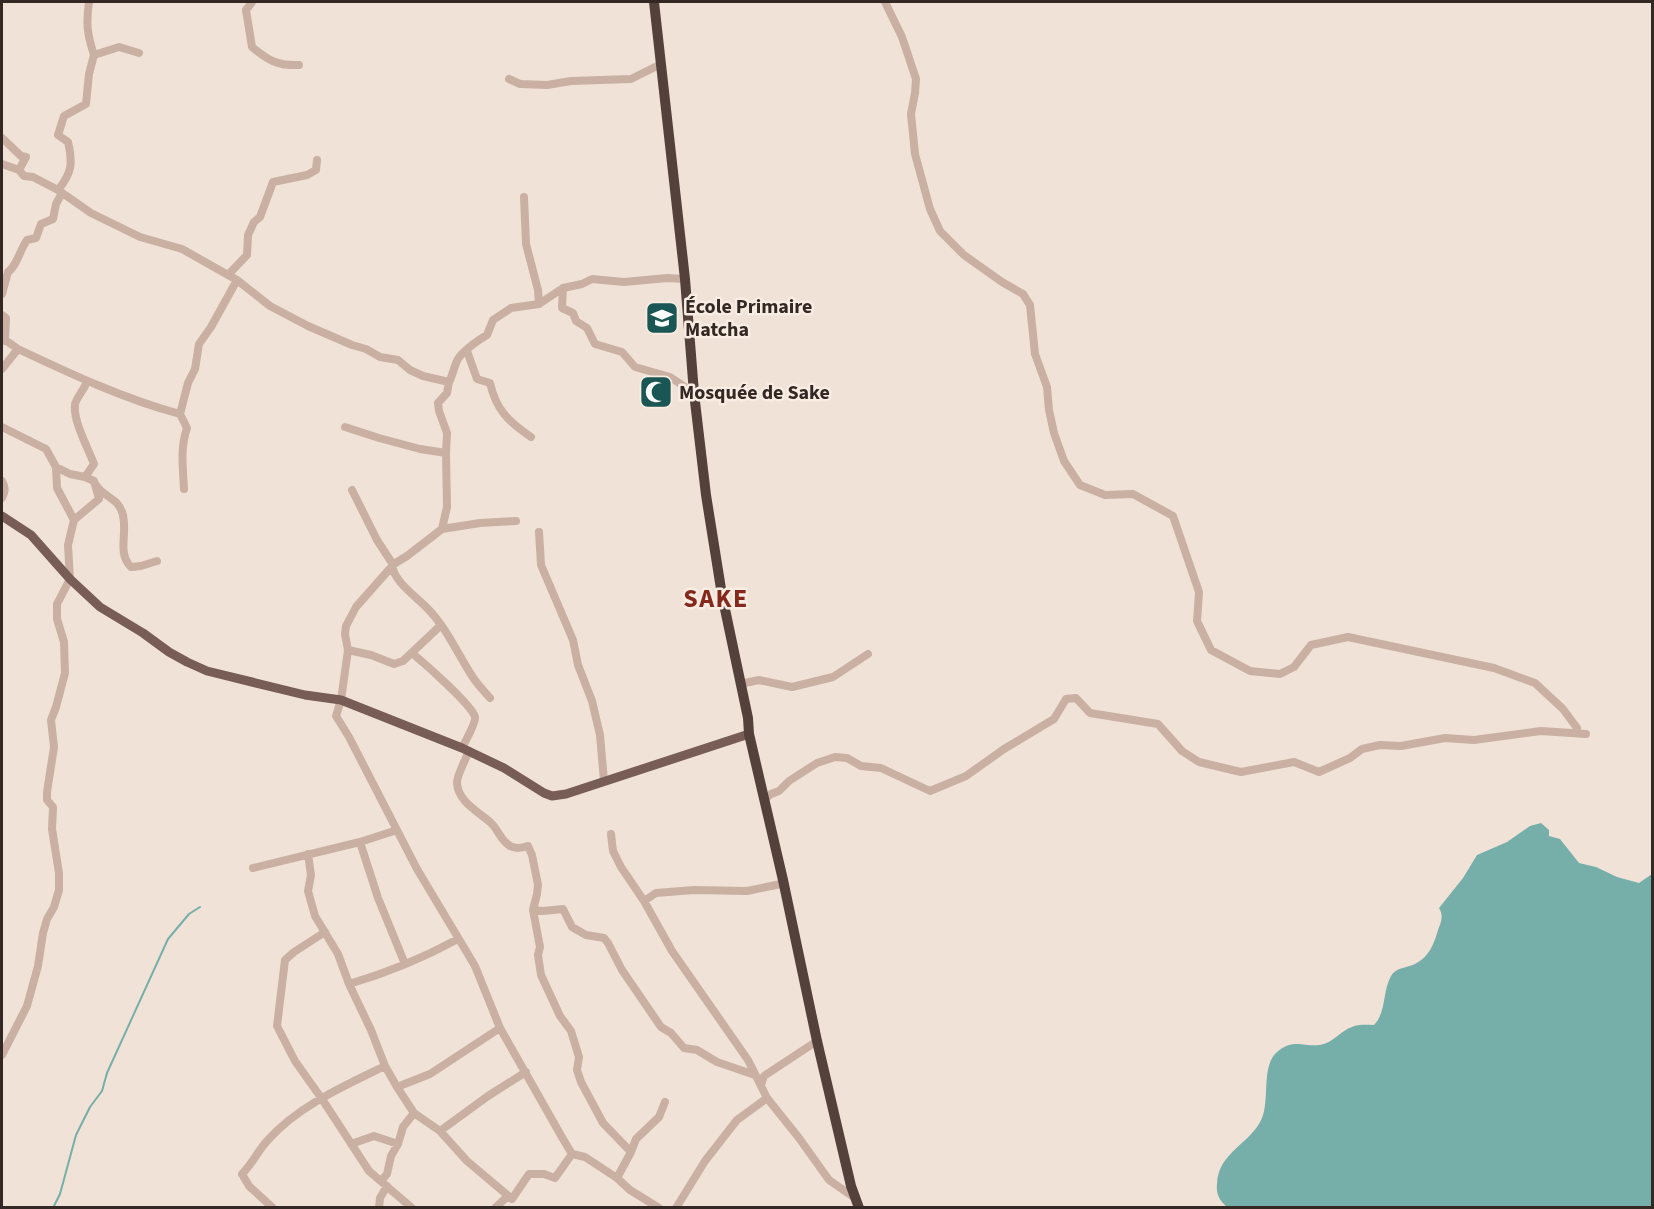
<svg xmlns="http://www.w3.org/2000/svg" width="1654" height="1209" viewBox="0 0 1654 1209" font-family="'Source Sans 3',sans-serif">
  <style>
    .water { fill: #76afaa }
    .lines { fill: none; stroke-linecap: round; stroke-linejoin: round }
    .stream { stroke: #76afaa; stroke-width: 2 }
    .minor { stroke: #c9b0a3; stroke-width: 8 }
    .major { stroke: #775d56; stroke-width: 9 }
    .highway { stroke: #55413c; stroke-width: 10 }
    .labels { text-anchor: middle; stroke-width: 5; stroke-linejoin: round; paint-order: stroke }
    .poi-label { font-size: 20px; font-weight: bold; fill: #342825; stroke: #f9ece3; text-anchor: start }
    .district-label { font-size: 26px; font-weight: bold; letter-spacing: 1.5px; fill: #85291d; stroke: #f9ece3 }
  </style>
  <rect width="100%" height="100%" fill="#f1e2d7"/>
  <path class="water" d="M1541,823L1549,830V836L1560,839L1579,863L1596,867L1617,877L1639,883L1652,874V1207H1227C1219,1200 1216,1194 1217,1184C1218,1152 1251,1144 1262,1118C1270,1098 1261,1066 1277,1052C1293,1038 1304,1047 1320,1045C1333,1043 1340,1031 1352,1027C1358,1024 1367,1025 1374,1025C1387,1011 1382,992 1391,976C1396,967 1407,968 1415,964C1429,957 1434,944 1438,930C1441,922 1444,916 1439,908L1463,878L1477,855L1507,842L1530,826Z"/>
  <g class="lines">
    <path class="stream" d="M53,1208L60,1194L76,1135L90,1107L102,1091L107,1073L168,939L189,914L200,907"/>
    <path class="minor" d="M89,2C86,23 87,34 94,55
      M252,2L246,10L252,47C268,60 277,66 299,65
      M885,2L902,37L916,79L915,93L911,114L915,154L930,209L940,231L964,255L1002,282L1023,294L1030,305L1035,354L1047,387L1049,410L1054,433L1064,461L1080,485L1105,495L1133,494L1173,516L1199,592L1197,621L1211,650L1250,671L1280,674L1294,667L1311,645L1348,637L1494,668L1535,683L1563,709L1577,728
      M509,79L520,84L547,85L571,81L631,79L661,64
      M2,138L21,156L26,157L19,170L24,176L33,177L58,190L91,213L140,237L182,249L237,280L270,306L308,326L352,345L366,349L380,357L398,360L410,370L423,376L449,382C453,375 454,366 458,359C463,351 478,340 487,335L493,320L511,308L539,304L563,288L582,284L592,279L624,282L667,278L685,279
      M2,164L19,170
      M58,190C72,173 73,163 68,142L58,135L64,116L86,104L89,74L94,55L119,47L139,53
      M524,197L526,244L538,290L539,304
      M228,275L247,255L248,235L254,222L260,217L273,182L307,175L316,170L317,160
      M563,288L562,308L573,313L576,321L587,328L595,344L622,352L635,367L670,377L694,393
      M2,294L8,272C16,267 20,250 27,240L36,238L41,224L53,219L56,204L62,193
      M2,315L6,318L5,340
      M2,340L8,342L18,349C71,374 124,399 180,414L187,428C180,448 183,468 184,489
      M467,351L477,379L490,383C496,410 509,422 531,437
      M2,369L18,349
      M180,414L188,383L195,369L199,344L211,327L237,280
      M2,427L46,449L56,467L57,488L74,520
      M345,427L379,438L420,449L446,453L447,507L442,529
      M446,453L447,433L439,411L438,403L447,393L449,382
      M56,467L70,474L85,477
      M2,481C6,488 5,491 2,498
      M96,485C103,497 117,497 122,512C129,531 116,552 131,567L141,566L157,561
      M352,490L377,540L392,563C392,580 414,595 425,606C446,626 457,653 472,676C477,684 484,691 490,698
      M516,521L480,523L442,529L407,556L394,564L356,607L346,626L345,634L348,650L341,700L336,716L349,737L417,869L475,966L500,1028L563,1139L572,1154L585,1157L617,1178L630,1190L659,1208
      M539,532L541,565L573,640L578,665L592,701L600,735L604,781
      M348,650L371,655L394,664L403,661L440,626
      M412,653C424,663 472,705 475,717C476,724 465,741 462,748
      M740,684L759,680L792,687L833,677L868,654
      M469,751C466,758 457,776 457,782C457,802 481,813 492,824C499,831 500,840 510,846C516,849 521,848 528,846L532,855L538,885L537,894L533,910L540,947L538,955L541,975L560,1016L571,1031L579,1057L577,1070L581,1082L603,1123L631,1152L617,1178
      M765,799L771,794L779,791L789,781L817,763L835,757L847,758L861,766L881,768L930,791L966,776L1004,749L1054,719L1066,699L1076,698L1090,713L1158,724L1182,751L1199,762L1241,772L1294,762L1319,772L1350,758L1362,749L1380,745L1401,746L1445,738L1474,740L1541,731L1586,734
      M611,834L613,851L621,867L644,901L672,951L748,1060L767,1098L799,1138L829,1180L855,1198
      M360,842L378,898L405,964
      M308,854L311,875L308,891L315,916L338,954L349,984L371,1030L385,1066L397,1087L414,1113L440,1131L467,1161L512,1199L529,1174H544L555,1178L572,1154
      M253,868L360,842L397,830
      M644,901L656,893L694,890L747,891L781,884L783,880
      M533,910L543,911L563,909L572,927L586,935L604,938L608,943L622,970L661,1027L671,1033L684,1048L697,1050L717,1062L755,1075
      M325,932L294,952L285,960L277,1026L295,1061L322,1099L369,1171L412,1208
      M349,984C387,973 423,958 458,939
      M2,1055L27,1006L38,966L43,933L47,919L54,907L59,890V873L52,829L53,807L47,800V792L54,747L51,720L56,707L65,673L64,642L57,619V604L70,579L68,545L74,520L99,499L94,481L85,477L94,464C88,448 73,421 75,405C75,399 85,389 87,381
      M761,1085L764,1076L817,1041
      M397,1087L430,1074L500,1028
      M440,1131L488,1096L526,1072
      M351,1144L374,1136L398,1144
      M631,1152L636,1139L659,1117L665,1102
      M381,1181L387,1174L391,1156L398,1144L403,1127L414,1113
      M273,1208L249,1186L242,1174C252,1164 258,1151 267,1141C298,1106 344,1086 385,1066
      M379,1208L380,1198L387,1186
      M495,1208L508,1196
      M676,1208L705,1161L737,1120L767,1098"/>
    <path class="major" d="M2,516L31,535L70,579L100,607L143,633L169,652L187,662L207,671L305,695L341,700L462,748L504,768L544,793L552,796L566,794L749,734"/>
    <path class="highway" d="M654,2L685,279L694,393L706,495L722,595L748,718L749,734L783,880L817,1041L851,1186L859,1208"/>
  </g>
  <defs>
    <g id="school-square" transform="scale(1.725)"><rect x="-9" y="-9" width="18" height="18" rx="4" fill="#1a5653" stroke="#f9ece3"/><path d="M0-5L7-2L0 1L-7-2ZM-4 1L0 2.5L4 1V4Q0 6-4 4Z" fill="#fff"/></g>
    <g id="mosque-square" transform="scale(1.725)"><rect x="-9" y="-9" width="18" height="18" rx="4" fill="#1a5653" stroke="#f9ece3"/><path d="M3.5-4.9A6 6 0 1 0 3.5 4.9A5 5 0 1 1 3.5-4.9Z" fill="#fff"/></g>
  </defs>
  <g fill-rule="evenodd">
    <use href="#school-square" x="662" y="318"/>
    <use href="#mosque-square" x="656" y="392"/>
  </g>
  <g class="labels">
    <g class="poi-label">
      <text x="685" y="313">École Primaire<tspan x="685" dy="23">Matcha</tspan></text>
      <text x="679" y="399">Mosquée de Sake</text>
    </g>
    <g class="district-label">
      <text x="716" y="607">SAKE</text>
    </g>
  </g>
  <rect width="1654" height="1209" fill="none" stroke="#342825" stroke-width="6"/>
</svg>
